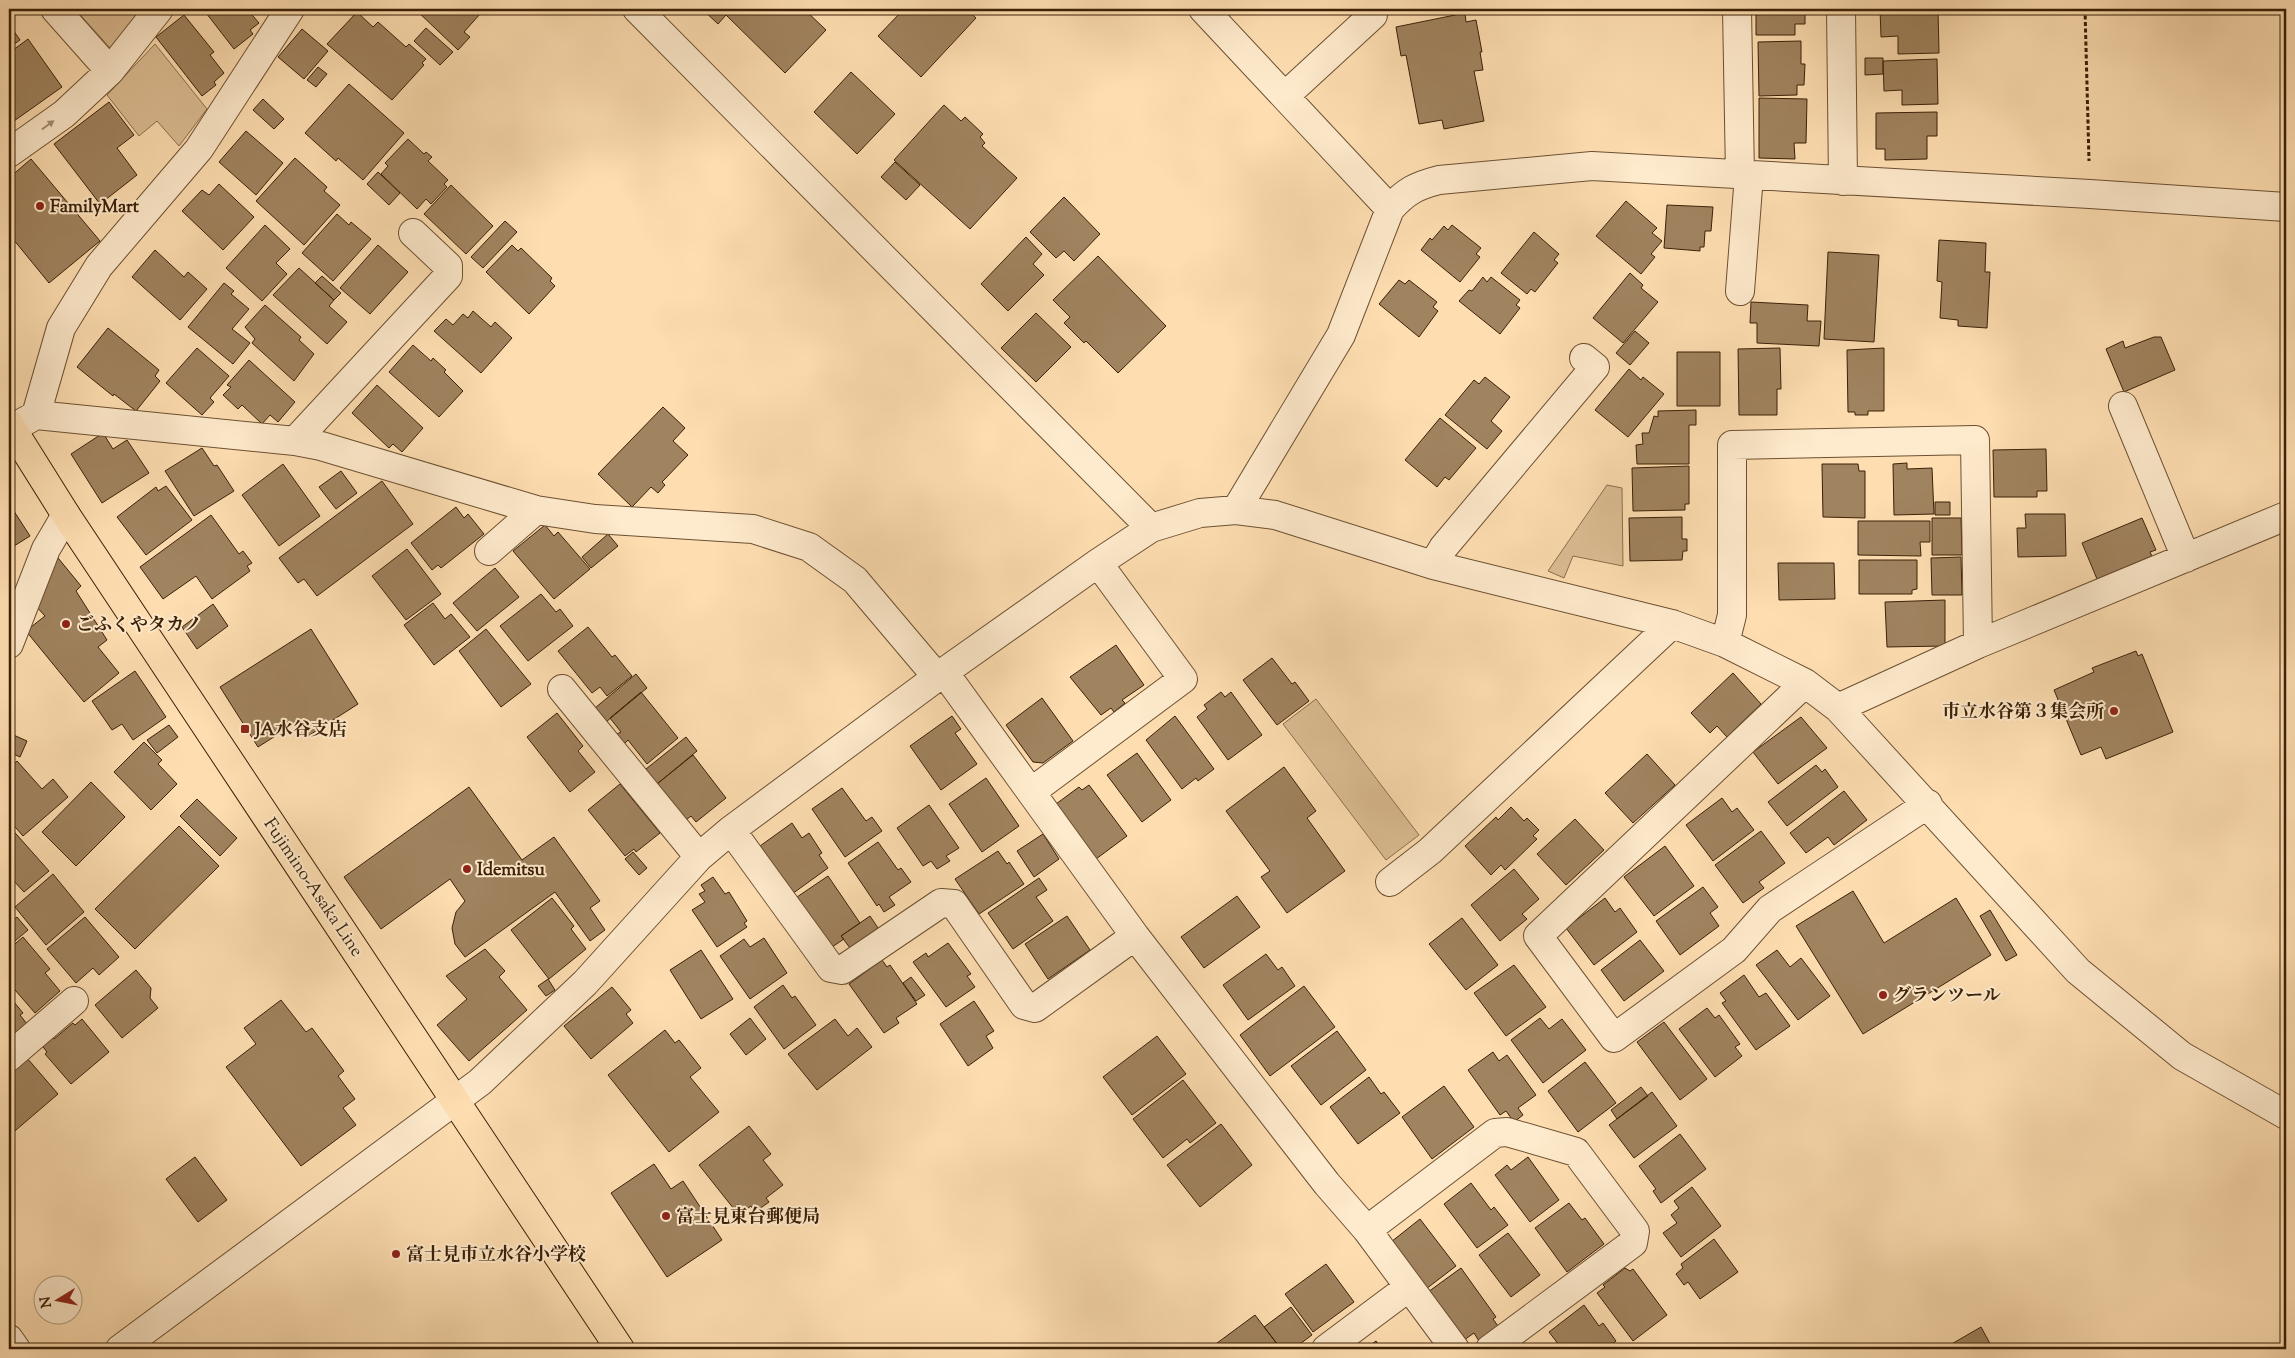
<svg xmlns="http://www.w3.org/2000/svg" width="2295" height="1358" viewBox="0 0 2295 1358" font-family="'Sorts Mill Goudy','Noto Serif JP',serif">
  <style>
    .green { fill: #ddbe94; stroke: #8c6f4e }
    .building { fill: #a0835f; stroke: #3b2007 }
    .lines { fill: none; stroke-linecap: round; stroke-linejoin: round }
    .minor-casing { stroke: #6c5032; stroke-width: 30 }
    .major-casing { stroke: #3b2007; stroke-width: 30 }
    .path { stroke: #3b2007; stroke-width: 3; stroke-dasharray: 4 2.5; stroke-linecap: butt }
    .minor { stroke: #feeacc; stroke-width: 28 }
    .major { stroke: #fedeb1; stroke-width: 28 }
    .oneway { fill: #a68f73 }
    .poi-dot { fill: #8f2418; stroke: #feeacc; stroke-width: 2 }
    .labels { text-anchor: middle; stroke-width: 4; stroke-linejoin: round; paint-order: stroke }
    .poi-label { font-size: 18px; font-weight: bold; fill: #3b2007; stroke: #feeacc; text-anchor: start }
    .street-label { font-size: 18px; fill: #3b2007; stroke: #feeacc }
  </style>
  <rect width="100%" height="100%" fill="#fedeb1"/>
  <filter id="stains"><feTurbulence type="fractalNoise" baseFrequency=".004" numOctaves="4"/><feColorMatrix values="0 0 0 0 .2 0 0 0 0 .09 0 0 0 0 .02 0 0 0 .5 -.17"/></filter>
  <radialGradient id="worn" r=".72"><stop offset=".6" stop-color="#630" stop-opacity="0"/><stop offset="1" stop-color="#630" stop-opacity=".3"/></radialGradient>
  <path class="green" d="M75,9H143L111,49Z
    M155,44L207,109L179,146L157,121L139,136L107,95Z
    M1607,485L1622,488L1623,566L1573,556L1564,578L1548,571Z
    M1316,699L1419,835L1386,860L1283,724Z"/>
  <path class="building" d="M203,9H247L259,23L250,30L253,34L234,49Z
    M415,9H475L480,14L464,32L470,37L458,50Z
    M702,9H804L826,30L785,73L726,15L718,24Z
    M904,9H966L976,18L921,77L878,36Z
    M1756,9H1805V24H1795V35H1756Z
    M1880,9H1938L1939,53L1898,54V36L1881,37Z
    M357,12L373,27L378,22L406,47L409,44L426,59L422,63L424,65L392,100L327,44Z
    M1465,13L1466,22L1476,20L1482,52H1480L1483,70L1474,71L1484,121L1444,129L1442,120L1419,124L1406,55L1401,56L1396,27Z
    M184,15L214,52L210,55L224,73L214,82L216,85L202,96L156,37Z
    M9,24L20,40L9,48Z
    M426,28L453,52L440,65L414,41Z
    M302,29L328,51L304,79L278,57Z
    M28,39L62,87L14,121L9,114V53Z
    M1801,41V64H1805L1804,85H1797V95L1759,96L1758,42Z
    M1865,58H1883V74L1865,75Z
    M1937,59L1938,104L1902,105V90L1884,91L1883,61Z
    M318,67L327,74L316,87L307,80Z
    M851,72L895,114L857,154L814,112Z
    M349,84L404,133L363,180L338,158L336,161L305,133Z
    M1759,98L1807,99L1806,143H1794L1795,159L1759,158Z
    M263,99L284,119L274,129L253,110Z
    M109,102L134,135L117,148L137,175L100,204L54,144Z
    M944,105L961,121L965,117L983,134L980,137L985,143L982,146L1017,178L970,229L894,160Z
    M1937,112V136H1927V159L1885,160V149H1876V113Z
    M246,131L283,163L256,195L219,162Z
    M408,139L424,154L426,152L432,157L428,161L448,180L444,184L447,187L431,204L426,199L417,209L381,174L388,166L385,163Z
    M295,158L327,187L324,191L340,205L304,245L256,201Z
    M31,159L100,241L49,283L9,234V178Z
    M895,162L920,185L906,200L881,177Z
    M378,172L400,193L389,205L367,184Z
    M219,184L254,217L223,250L182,211L202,190L209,195Z
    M451,185L493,226L466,254L424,214Z
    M1064,197L1100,234L1074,261L1064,251L1056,258L1030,232Z
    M1626,201L1657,228L1652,233L1662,241L1651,254L1655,257L1641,274L1596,236Z
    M1667,205L1713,207L1711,231H1705L1704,247H1700V251L1664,248Z
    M337,214L349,225L351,222L371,239L333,281L302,253Z
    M505,221L517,232L483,268L471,257Z
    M265,225L290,249L276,263L287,274L262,301L226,268Z
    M1452,225L1481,248L1476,254L1480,257L1460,282L1421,250L1430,238L1432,240L1444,226L1448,230Z
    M1534,232L1559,254L1554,260L1558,263L1535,292L1531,289L1527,294L1501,273Z
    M1026,237L1042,254L1033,264L1044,275L1008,311L981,284Z
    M1939,240L1986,243L1985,272H1990L1987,328L1958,326V320L1940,318L1942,282L1937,281Z
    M378,245L408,272L370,314L340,288Z
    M512,245L518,251L521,248L552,278L550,281L555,286L529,314L486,272Z
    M155,250L184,277L188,272L207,289L180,320L132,277Z
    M1828,252L1879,255L1874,342L1824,339Z
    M1098,256L1166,326L1118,373L1086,341L1084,343L1064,323L1070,317L1053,300Z
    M299,268L334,300L329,306L347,322L327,344L273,295Z
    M1630,273L1643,285L1641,288L1658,302L1623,343L1593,318Z
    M322,276L341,293L334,300L315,283Z
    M1483,277L1487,282L1491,277L1520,300L1516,305L1520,308L1500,334L1459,301L1469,290L1472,291Z
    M1399,280L1405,284L1409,280L1437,302L1433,307L1438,311L1419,337L1379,304Z
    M224,283L234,291L231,294L249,309L232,329L250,343L233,364L188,327Z
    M1751,302L1808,305L1807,321H1821L1819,346L1757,343V323H1750Z
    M265,305L301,337L299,340L314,354L294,381L252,343L255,339L245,327Z
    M473,311L491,327L495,322L512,338L481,373L434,331L446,319L453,325L463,314L468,318Z
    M1036,313L1071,347L1036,382L1001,348Z
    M108,328L159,370L155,376L160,381L136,411L114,394L113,396L77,367Z
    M1635,331L1649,343L1630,365L1616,353Z
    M2154,337H2161L2175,370L2124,392L2106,349L2123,341L2125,348Z
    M413,345L431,361L433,358L446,370L444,372L463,391L439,417L389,372Z
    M197,348L229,376L210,398L214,402L202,415L166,383Z
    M1780,348L1781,389H1777V415H1739L1738,349Z
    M1884,348V411H1868V415H1855V412H1848L1847,350Z
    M1677,352H1720V406H1677Z
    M249,360L295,402L278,422L270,415L262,424L242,405L238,409L223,395L231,387L227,385Z
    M1629,369L1641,380L1643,377L1664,394L1628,437L1595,410Z
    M1485,377L1510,397L1491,421L1502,431L1487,449L1445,415L1474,380L1479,384Z
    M377,385L423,428L402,452L393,444L389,448L352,413Z
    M663,407L685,428L673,441L688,455L662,482L665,485L658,493L651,487L632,507L598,474Z
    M1696,410V425H1689V464H1637L1636,445L1643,444L1642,433H1649L1654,416L1658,417V411Z
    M1440,418L1476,448L1449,480L1445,477L1437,487L1405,460Z
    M103,433L113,449L127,440L149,473L102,503L71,454Z
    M202,448L214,466L217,465L234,491L194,516L165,471Z
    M2046,449L2047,491H2037V497H1994L1993,450Z
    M1907,463V469L1932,468L1934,514L1894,515L1893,464Z
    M283,464L320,516L279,546L242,495Z
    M1822,464H1858L1859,471H1865V518L1823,517Z
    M1689,466V504H1685V510L1633,511L1632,468Z
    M341,471L357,493L336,509L319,487Z
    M382,481L413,524L317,596L304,579L298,583L279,558Z
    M166,486L192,520L146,555L117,517L156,487L158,491Z
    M1935,502H1950V515H1935Z
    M10,505L30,536L14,546L10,540L9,541Z
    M456,507L464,518L468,514L484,534L441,568L438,565L432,570L411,543Z
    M2025,514H2065L2066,556L2018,557L2017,528H2026Z
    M211,515L239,554L243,551L252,563L247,566L250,571L212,599L196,576L163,599L140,567Z
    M1682,517V539H1687V551H1683L1682,560L1630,561L1629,518Z
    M1932,518H1961L1962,555H1932Z
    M2142,518L2156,550L2150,552L2152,556L2097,579L2082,543Z
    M1858,521H1930V542H1920L1921,556L1858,555Z
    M545,525L554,536L558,532L590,569L554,599L513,551Z
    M608,534L618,546L591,568L582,557Z
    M407,549L441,594L406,620L372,576Z
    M54,553L81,586L76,591L107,640L98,647L119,673L84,702L26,631L45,616L35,605Z
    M1961,557L1962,595H1932L1931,558Z
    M1859,560H1917V589L1912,590V594H1859Z
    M1778,563H1834L1835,599L1779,600Z
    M495,568L519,597L477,631L453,603Z
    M541,594L556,612L560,609L573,626L528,661L500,626Z
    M1945,600V646L1887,647L1885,602Z
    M433,603L445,619L451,614L470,637L434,665L404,625Z
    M213,604L228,626L197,649L182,627Z
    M588,627L612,657L615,655L632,676L607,696L600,687L592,693L558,651Z
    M311,629L358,704L305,738L296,723L258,747L220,687Z
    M486,629L531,684L501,707L459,651Z
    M1116,645L1144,685L1122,700L1125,703L1114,712L1111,708L1101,715L1070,677Z
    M2136,651L2138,656L2142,654L2173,732L2106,759L2101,747L2081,755L2054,690L2094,672L2092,668Z
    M1272,658L1292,684L1295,682L1309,701L1277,725L1243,680Z
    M135,671L166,717L133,740L122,724L112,730L92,701Z
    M1733,673L1761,704L1727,737L1717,726L1710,733L1691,713Z
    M636,674L647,688L606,722L595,708Z
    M641,692L678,738L647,764L628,740L624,744L617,734L621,732L610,718Z
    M1221,692L1225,697L1231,692L1262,735L1228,760L1197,717L1207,709L1204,705Z
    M1042,698L1073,741L1043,763L1033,762L1006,725Z
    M557,713L583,746L578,751L595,772L570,792L527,737Z
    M952,716L961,729L955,733L977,764L941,790L910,746Z
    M1175,716L1214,769L1198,781L1196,778L1182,789L1146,740Z
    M1801,717L1827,748L1778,784L1753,752Z
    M169,725L178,737L157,753L147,740Z
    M9,733L27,741L20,757L9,752Z
    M686,737L697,751L657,784L646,769Z
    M144,742L162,760L158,764L177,784L151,810L114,772Z
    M1137,753L1171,800L1142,822L1107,775Z
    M1647,754L1675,785L1633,823L1605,793Z
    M693,755L726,798L696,822L691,816L686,820L657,784Z
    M17,761L42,789L53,779L68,797L23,836L9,820V769Z
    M1816,765L1822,772L1825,769L1838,787L1787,826L1768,802Z
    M1284,767L1316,811L1307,818L1345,871L1287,913L1261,877L1270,871L1226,811Z
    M986,778L1019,826L982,852L949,804Z
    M91,782L125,817L76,866L42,832Z
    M620,784L660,833L636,852L634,849L625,856L588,810Z
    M1089,785L1127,836L1096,859L1056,804L1079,787L1082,790Z
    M469,787L522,860L554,837L600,901L590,908L605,930L590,941L555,892L465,957L455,944L452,928L456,912L465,901L450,879L381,929L344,877Z
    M842,788L866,821L872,817L882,831L845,857L812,809Z
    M1844,791L1867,820L1834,845L1828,837L1806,853L1790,833Z
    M1722,798L1732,812L1737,808L1754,830L1713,861L1686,825Z
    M197,799L237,838L220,856L180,816Z
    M929,805L959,848L946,856L950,861L937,869L931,861L923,866L897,828Z
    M1511,807L1524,821L1527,818L1539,830L1533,836L1537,839L1505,870L1501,865L1491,875L1465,846L1496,817L1498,820Z
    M1575,819L1604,850L1566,885L1537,854Z
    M792,823L802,838L809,833L822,853L819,855L828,868L792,894L760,846Z
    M9,826L49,871L24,892L13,880L10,883L9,881Z
    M179,826L219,866L135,949L95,909Z
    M1761,831L1785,863L1759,882L1764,888L1743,903L1715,865Z
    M1043,834L1059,859L1034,877L1017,851Z
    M878,842L898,870L901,868L911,882L889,897L895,905L884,912L879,904L877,906L848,863Z
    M1665,846L1694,886L1654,916L1624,877Z
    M998,851L1007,864L1009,862L1024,884L979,914L955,879Z
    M633,852L647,868L639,875L625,859Z
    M1514,869L1539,899L1522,914L1527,919L1500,941L1471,905Z
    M53,874L84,912L46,945L15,907Z
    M828,876L860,923L841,936L844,939L832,947L797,897Z
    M713,877L725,894L729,892L747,921L744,923L747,927L717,947L692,910L705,902L699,894L705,891L701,885Z
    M1039,878L1047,890L1036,897L1053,921L1013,949L988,913Z
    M1703,887L1718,907L1710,913L1719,926L1680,955L1656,921Z
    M1853,891L1884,943L1956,898L1991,955L1863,1034L1796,926Z
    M1237,896L1260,927L1204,968L1181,937Z
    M552,898L574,926L571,929L586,949L549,979L511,930Z
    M1605,898L1615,912L1620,908L1637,932L1594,965L1566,928Z
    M1990,910L2017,955L2006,961L1980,916Z
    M870,916L878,928L850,948L841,936Z
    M1067,916L1090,950L1048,979L1025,944Z
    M17,917L28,930L9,946V918L12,921Z
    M85,917L119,957L99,975L93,968L76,983L47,949Z
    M1462,918L1498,965L1466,990L1429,944Z
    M23,937L50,969L45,973L60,991L35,1013L9,983V949Z
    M764,938L787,973L750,999L720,956L744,939L750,947Z
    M1640,940L1664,971L1624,1001L1601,970Z
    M948,943L971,974L967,976L975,987L946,1007L913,962L926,953L928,957Z
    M485,949L505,971L499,977L527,1010L469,1061L437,1025L467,999L446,976Z
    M701,950L733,999L701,1019L670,970Z
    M1777,950L1790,967L1801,958L1830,996L1798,1020L1756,965Z
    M1266,954L1278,970L1282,967L1295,986L1248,1020L1223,985Z
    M882,960L887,967L890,965L917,1004L896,1018L899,1023L884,1033L849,984Z
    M1514,965L1546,1007L1506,1036L1474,993Z
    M136,970L151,988L150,998L158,1008L122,1038L95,1005Z
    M1744,975L1759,997L1766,993L1790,1026L1756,1050L1722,1003L1726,1001L1720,993Z
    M911,977L925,995L916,1001L903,983Z
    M548,979L555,990L546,996L538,986Z
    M783,985L792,998L795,996L816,1025L784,1049L754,1007Z
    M1304,986L1335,1027L1270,1076L1240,1035Z
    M612,987L631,1010L626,1014L633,1023L591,1059L564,1026Z
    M9,996L23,1013L20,1015L27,1024L9,1040Z
    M281,1000L306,1032L312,1028L344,1071L338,1076L355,1099L343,1108L356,1125L301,1166L226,1067L256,1044L244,1028Z
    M974,1001L994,1031L986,1036L993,1048L968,1066L940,1024Z
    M1707,1008L1715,1018L1719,1015L1740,1044L1735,1047L1742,1056L1715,1077L1679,1029Z
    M750,1018L766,1039L746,1055L730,1034Z
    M1540,1018L1549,1029L1562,1019L1586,1050L1543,1083L1511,1040Z
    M82,1019L109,1052L71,1084L45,1054L47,1052L40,1043L50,1034L54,1039L73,1023L75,1025Z
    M835,1019L848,1036L857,1028L872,1047L817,1090L788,1054Z
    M1664,1022L1707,1079L1680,1100L1637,1042Z
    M665,1030L675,1043L679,1040L701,1068L690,1077L719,1112L669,1152L608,1075Z
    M1337,1031L1366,1070L1321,1105L1291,1066Z
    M1157,1036L1186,1074L1132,1115L1103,1077Z
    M1493,1052L1499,1061L1507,1055L1536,1095L1518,1108L1523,1115L1514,1122L1506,1111L1500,1115L1468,1070Z
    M27,1058L58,1094L9,1136V1091L11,1089L9,1074Z
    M1585,1062L1616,1103L1578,1132L1548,1091Z
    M1369,1077L1381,1094L1384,1092L1400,1113L1358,1144L1330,1107Z
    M1183,1080L1216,1123L1190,1143L1187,1139L1163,1158L1133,1119Z
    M1444,1086L1474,1127L1432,1159L1402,1117Z
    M1641,1087L1648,1096L1617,1119L1611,1110Z
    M1652,1092L1677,1126L1634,1158L1609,1125Z
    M1221,1124L1252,1165L1200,1207L1167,1165Z
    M749,1126L771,1154L763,1160L783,1185L766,1198L769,1202L755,1212L751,1206L744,1211L738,1204L734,1209L699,1165Z
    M1680,1134L1706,1169L1661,1203L1653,1191L1656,1189L1639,1166Z
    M195,1157L227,1200L198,1222L166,1179Z
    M1528,1157L1559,1200L1530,1222L1495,1175L1507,1165L1511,1170Z
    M654,1164L671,1189L683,1181L722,1240L667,1277L611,1193Z
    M1471,1183L1491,1210L1494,1207L1508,1225L1477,1248L1444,1204Z
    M1692,1187L1721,1226L1681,1257L1663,1233L1677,1223L1671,1215L1679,1208L1674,1201Z
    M1569,1203L1582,1220L1585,1218L1604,1244L1567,1272L1535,1228Z
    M1420,1219L1456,1266L1426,1289L1391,1242Z
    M1508,1233L1540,1275L1511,1297L1479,1255Z
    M1714,1239L1738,1272L1700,1299L1688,1282L1684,1285L1676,1274L1683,1268L1681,1264Z
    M1326,1264L1354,1302L1313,1332L1285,1294Z
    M1461,1268L1496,1317L1493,1319L1498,1326L1479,1341L1474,1333L1464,1340L1428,1292Z
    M1625,1268L1630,1271L1633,1269L1667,1315L1633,1341L1597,1293L1605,1287L1603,1285Z
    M1584,1305L1599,1326L1603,1323L1616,1341L1605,1349H1562L1549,1332Z
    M1291,1307L1312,1335L1293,1349H1281L1264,1327Z
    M1255,1315L1281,1349H1215L1213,1346Z
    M1981,1327L1993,1349H1943Z
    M1376,1341L1382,1349H1365Z
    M1910,1343L1914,1349H1899Z"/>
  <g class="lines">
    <g class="minor-casing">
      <path id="minor" d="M55,9L110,71
        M637,9L1151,528
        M1203,9L1390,209
        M1737,9L1740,175
        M1841,9L1843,181
        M1285,96L1373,15
        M9,153L64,114L110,71L159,9
        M1740,291L1749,175
        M2123,406L2186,558
        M36,415L295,441L321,446L536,510L595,519L753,529L809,547L855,580L937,677
        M20,424L36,415L61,328L99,266L199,149L290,9
        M295,441L448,276V266L413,233
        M1236,510L1341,335L1390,209C1406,191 1416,186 1439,180L1592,166L2090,194L2286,207
        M489,551L536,510
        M1433,565L1443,548L1595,367L1584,358
        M1725,643L1732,615V445L1975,440L1978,644
        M9,644L46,549L66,515
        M944,672L1135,936L1327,1184L1367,1230L1455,1349
        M1805,683L1538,936L1614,1038L1734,950L1770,909L1928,804
        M562,689L699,857
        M1838,708L1978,644L2286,516
        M1031,792L1183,679L1098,563
        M731,830L831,968L842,970L941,903L954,904L1024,1005L1035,1008L1135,936
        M1390,882L1430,851L1672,624
        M9,1057L74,1001
        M1367,1230L1495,1133L1507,1132L1576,1152L1635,1231L1633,1243L1490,1349
        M9,1339L16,1349
        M120,1349L480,1082L585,983L699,857L731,830L944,672L1098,563L1151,528L1200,513L1236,510L1275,515L1433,565L1672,624L1725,643L1805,683L1838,708L2078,971L2182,1056L2286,1115
        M1326,1349L1409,1287"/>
    </g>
    <g class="major-casing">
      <path id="major" d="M9,424L66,515L620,1349"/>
    </g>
    <path class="path" d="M2085,9L2089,161"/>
    <use href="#minor" class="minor"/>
    <use href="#major" class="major"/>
  </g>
  <defs><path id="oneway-solid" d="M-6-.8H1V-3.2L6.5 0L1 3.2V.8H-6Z" transform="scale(1.25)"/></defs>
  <use class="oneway" href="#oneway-solid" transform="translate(48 125) rotate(-36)"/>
  <g class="poi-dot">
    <circle cx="40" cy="206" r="5"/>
    <circle cx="66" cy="624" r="5"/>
    <circle cx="2114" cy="711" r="5"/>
    <rect x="240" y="724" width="10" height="10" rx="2.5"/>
    <circle cx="467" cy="869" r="5"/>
    <circle cx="1883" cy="995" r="5"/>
    <circle cx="666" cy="1216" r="5"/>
    <circle cx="396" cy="1254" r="5"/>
  </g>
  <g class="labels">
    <g class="poi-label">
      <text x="50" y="212">FamilyMart</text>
      <text x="76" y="630">ごふくやタカノ</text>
      <text x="2104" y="717" text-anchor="end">市立水谷第３集会所</text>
      <text x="255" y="735">JA水谷支店</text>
      <text x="477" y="875">Idemitsu</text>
      <text x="1893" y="1001">グランツール</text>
      <text x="676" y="1222">富士見東台郵便局</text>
      <text x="406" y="1260">富士見市立水谷小学校</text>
    </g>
    <g class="street-label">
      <text transform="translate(314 887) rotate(56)" y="6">Fujimino-Asaka Line</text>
    </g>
  </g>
  <rect width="2295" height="1358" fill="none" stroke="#fedeb1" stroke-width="30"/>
  <rect x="10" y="10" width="2275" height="1338" fill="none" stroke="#3b2007" stroke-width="2.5"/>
  <rect x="15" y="15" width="2265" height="1328" fill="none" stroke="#3b2007"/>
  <g transform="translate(58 1300) rotate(260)"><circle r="24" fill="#feeacc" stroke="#b0997d"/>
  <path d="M0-4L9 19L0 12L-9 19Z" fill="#8f2418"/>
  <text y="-8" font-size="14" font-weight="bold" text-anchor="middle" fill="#3b2007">N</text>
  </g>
  <rect width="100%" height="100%" filter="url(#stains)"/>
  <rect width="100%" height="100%" fill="url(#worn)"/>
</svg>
